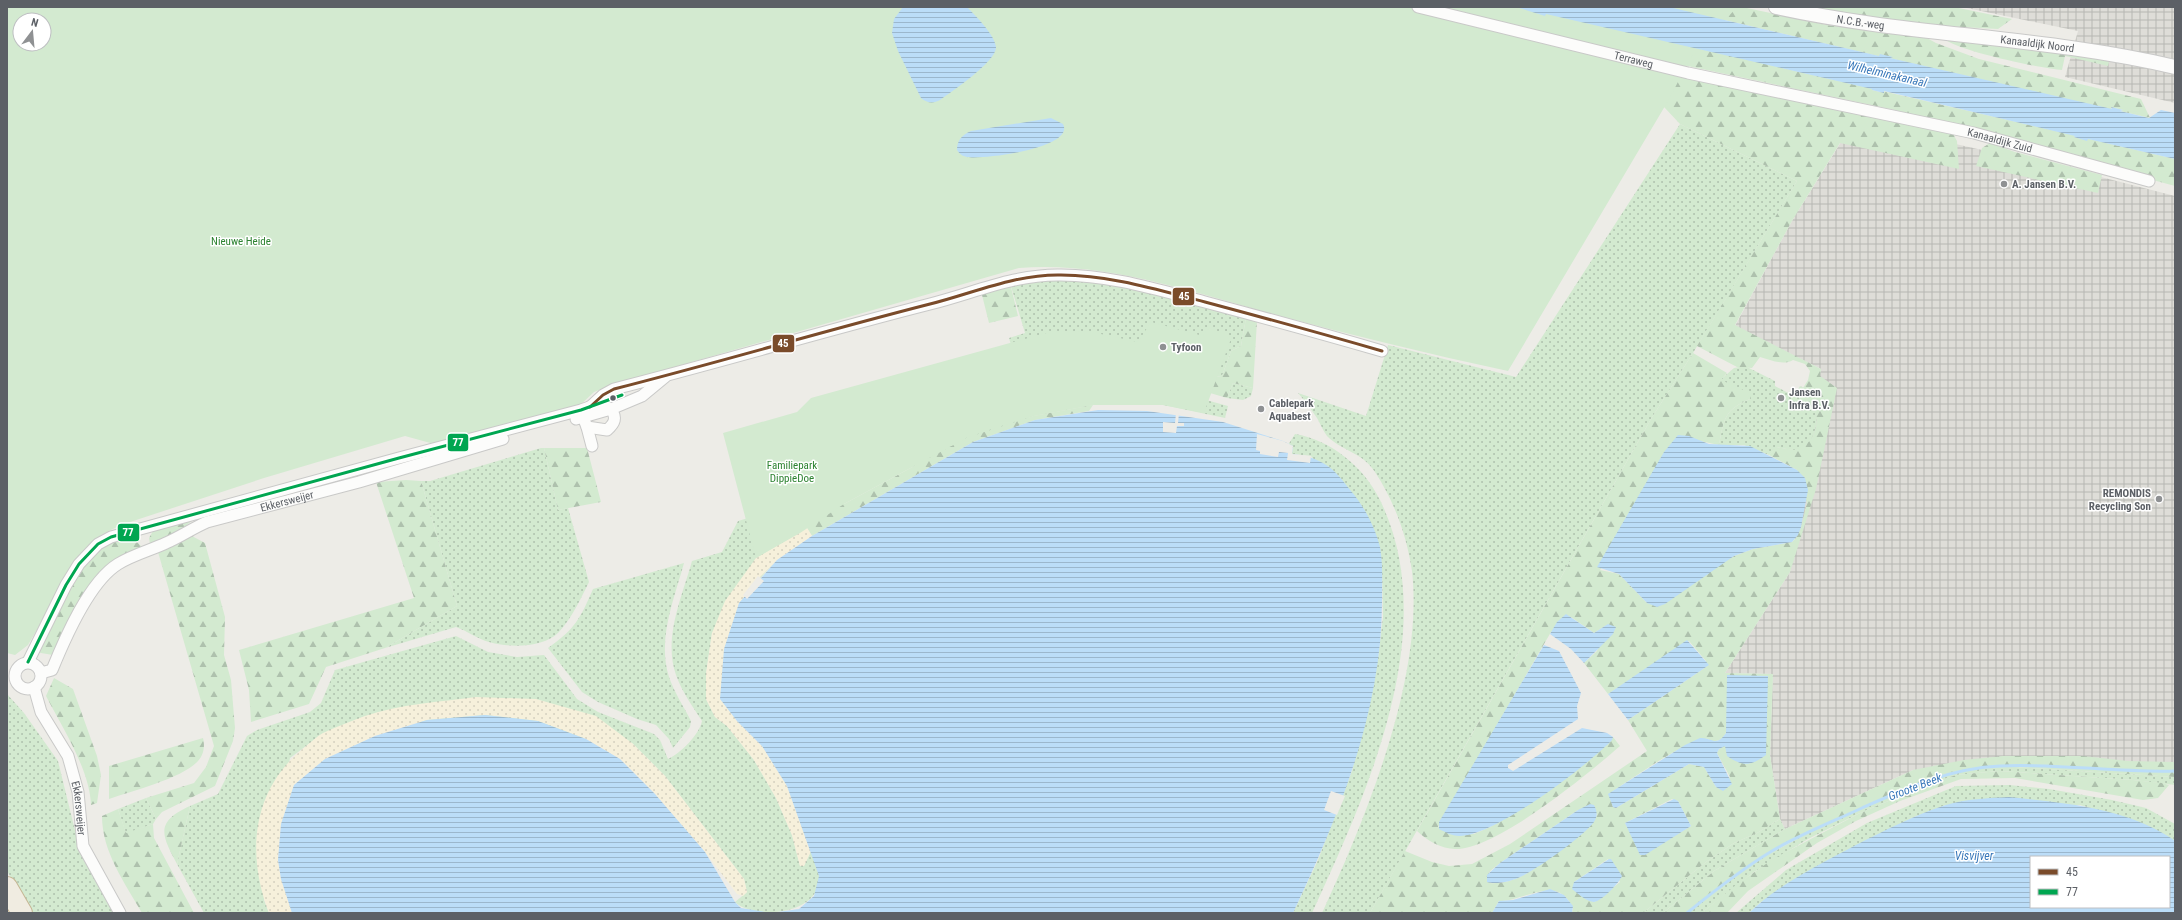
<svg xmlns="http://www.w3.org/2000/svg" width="2182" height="920" viewBox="0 0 2182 920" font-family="'Roboto Condensed',sans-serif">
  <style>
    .industrial { fill: url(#industrial-grid) }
    .grass { fill: url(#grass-dots) }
    .forest { fill: url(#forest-firs); fill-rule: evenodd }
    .sand { fill: url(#sand-dots) }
    .park { fill: #d3ead0; fill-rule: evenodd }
    .water { fill: url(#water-rules); fill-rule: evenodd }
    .pier { fill: #edece7 }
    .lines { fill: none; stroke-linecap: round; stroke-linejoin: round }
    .stream { stroke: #bbddf8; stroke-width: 3 }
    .minor-casing { stroke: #c9c9c8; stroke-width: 13 }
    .tertiary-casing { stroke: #c9c9c8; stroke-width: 16 }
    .motorway-casing { stroke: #c5b693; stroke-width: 22 }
    .minor { stroke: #fcfcfb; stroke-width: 11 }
    .tertiary { stroke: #fcfcfb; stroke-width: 14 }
    .motorway { stroke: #f0ece1; stroke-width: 20 }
    .bus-1-casing { stroke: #fff; stroke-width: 6 }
    .bus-2-casing { stroke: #fff; stroke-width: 6 }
    .bus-1 { stroke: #7a4b2a; stroke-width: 3 }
    .bus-2 { stroke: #00a651; stroke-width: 3 }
    .poi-dot { fill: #8f9193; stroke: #fff; stroke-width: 1.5 }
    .bus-dot { fill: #5c6066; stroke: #fff; stroke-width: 1.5 }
    .labels { text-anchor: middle; stroke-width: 3; stroke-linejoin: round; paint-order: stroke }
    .street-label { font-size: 11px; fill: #5c6066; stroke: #fff }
    .poi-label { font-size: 11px; font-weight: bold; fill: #5c6066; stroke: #fff; text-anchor: start }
    .park-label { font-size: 11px; fill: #2d8331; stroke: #fff }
    .water-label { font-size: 12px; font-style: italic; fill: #3978ba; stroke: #fff }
    .line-badge { stroke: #fff; stroke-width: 1.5 }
    .badge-label { font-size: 11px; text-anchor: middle; font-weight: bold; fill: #fff }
  </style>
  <defs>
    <pattern id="industrial-grid" width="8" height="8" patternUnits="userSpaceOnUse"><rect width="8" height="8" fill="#deddd8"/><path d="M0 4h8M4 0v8" fill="none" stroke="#b7b7b3"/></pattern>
    <pattern id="grass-dots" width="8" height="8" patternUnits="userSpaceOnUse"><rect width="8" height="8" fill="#d3ead0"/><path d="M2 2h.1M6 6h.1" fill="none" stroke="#aec1ad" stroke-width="1.8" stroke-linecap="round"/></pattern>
    <pattern id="forest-firs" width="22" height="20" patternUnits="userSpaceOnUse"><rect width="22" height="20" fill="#d3ead0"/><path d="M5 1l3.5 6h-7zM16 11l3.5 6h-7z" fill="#aec1ad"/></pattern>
    <pattern id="sand-dots" width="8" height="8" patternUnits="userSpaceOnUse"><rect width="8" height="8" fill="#f6f0db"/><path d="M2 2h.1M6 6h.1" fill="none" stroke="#d5d0bf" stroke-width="1.8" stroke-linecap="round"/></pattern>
    <pattern id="water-rules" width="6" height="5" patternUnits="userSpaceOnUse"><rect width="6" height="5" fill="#bbddf8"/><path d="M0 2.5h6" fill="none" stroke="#9bb7cd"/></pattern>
  </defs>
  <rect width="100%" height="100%" fill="#edece7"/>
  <path class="industrial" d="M1962,7H2175V103L2065,77L2078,31Z
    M1854,121L2101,177L2175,196V768L2114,763L1913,770L1785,829L1780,819L1770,755L1773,674L1725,673L1790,572L1821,369L1735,326L1792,221Z"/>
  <path class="grass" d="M1680,124L1797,181L1693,353L1651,419L1370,913H1322C1366,818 1424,677 1412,571C1407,536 1394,501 1375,472C1362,452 1342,451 1327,436C1323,431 1320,423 1317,418C1311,409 1305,401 1298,393L1366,416L1388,345L1516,377Z
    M1036,278L1109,283L1156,293L1246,318L1241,346L1231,351L1222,376L1199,379L1023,387L1009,338L1025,333L1010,283Z
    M1745,366L1775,381V386L1794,396L1800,386L1808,390V402C1824,414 1815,448 1795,450C1790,450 1782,448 1777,447L1769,455L1744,445H1719C1724,419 1724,410 1750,399L1720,380L1734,368Z
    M1115,375L1228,406L1225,418L1163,405H1093L1033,416L839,498L800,533L712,633L706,674V699L715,717L727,726L754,760L776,798L792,835L800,866H804L811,851C814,859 818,867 819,875C823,916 753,920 735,902L747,892L744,879L665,776L632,743L366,716L322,734L290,758L264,900L269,913H204L177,864L190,806L218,794L247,736L257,730L310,712L321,703L335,670L456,636L488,652L517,657L544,655L577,699L598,712L654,734L660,740L668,759C681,753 699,735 702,721C693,707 682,692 676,675C663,638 682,597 692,561L722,552L738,521L801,502Z
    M1233,383L1253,388L1251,396L1243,400L1227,398Z
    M1295,434C1331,440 1364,467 1380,500C1443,629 1367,793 1312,913H1293L1318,860L1352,771L1378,658L1383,617L1382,570L1379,546L1311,456L1292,454L1288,445Z
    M541,448H544L558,510L568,508L589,582C581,598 572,618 559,632C544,648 509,648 489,642C478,639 467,631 456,627L385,648L457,606L421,481H430Z
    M684,563C674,600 657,638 669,677C674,692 684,707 691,721L690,727L673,748L669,739L656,725L637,719L598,702L582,692L548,648C575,629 580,619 593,589Z
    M7,694L24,713L58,761L81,855L114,913H31L7,871Z
    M2000,766L2175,777V785L2133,780L1999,771L1956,775L1924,786L1860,813L1808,839L1754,872L1704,911L1705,913H1687L1758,860L1831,821L1898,792L1942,775L1961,770Z
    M2009,785L2049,789L2112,800L2146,808L2175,824V841L2139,822L2080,805H1946L1914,817L1825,862L1761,902L1749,913H1736L1786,870L1867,823L1956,786Z
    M146,798L156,819L153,824L126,834L118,809Z
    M1780,819L1785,829L1714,871L1663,913H1643L1706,862L1734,843L1757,833Z"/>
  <path class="forest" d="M1405,7L1953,134L1957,141L1959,169L1840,143L1792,221L1735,325L1821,369L1820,376L1837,388L1816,489L1790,572L1725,673L1773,674L1770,755L1780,819L1757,833L1734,843L1706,862L1643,913H1572L1573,908C1557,873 1526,901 1499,901L1492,913H1370L1405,851L1432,862L1449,866L1472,864L1510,844L1647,751L1628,720L1706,667V661L1689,641L1608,694L1584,663L1597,651L1605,626L1594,633L1571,617L1551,632L1438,827L1474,834L1490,827L1510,816L1572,774L1608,743L1613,737L1620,746C1588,774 1496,850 1455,849C1442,849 1426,840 1417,831L1651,419L1693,353L1727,373L1721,380L1748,392L1751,394L1750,399C1724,410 1724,419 1719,445L1700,441L1600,570L1619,574L1647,603L1734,556L1753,549L1792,542L1796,538L1801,527L1807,503L1797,470L1769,455L1776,447C1783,448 1793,451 1798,449C1819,441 1824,409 1803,400L1808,391L1803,388L1808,380L1810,371L1805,364L1793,360C1783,366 1771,360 1760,357L1752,368L1737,367L1697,346L1797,181L1680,124L1664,107ZM1726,733L1725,745L1719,749L1717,753L1730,777L1716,787L1704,767L1689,764L1616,808L1613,807L1609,794C1625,783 1692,736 1708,739C1710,740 1711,741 1713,742L1722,739ZM1672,799L1678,801L1691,826L1642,855L1625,823ZM1578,810L1597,814C1594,828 1534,871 1520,877C1511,881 1499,884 1490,883L1489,872L1500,863ZM1608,859L1620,882L1598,900L1594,902L1580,895L1574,882Z
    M1669,7H1742L1827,25L1925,37L1936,43L1979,59L2141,99L2150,118L2120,111L2123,110L2111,107L2112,110L1889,58L1892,57H1882Z
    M1803,7H1954L2012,19L1998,29L1909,24Z
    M1544,13L1874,89L1872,90L1884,93L1882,91L2077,136L2074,137L2086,140L2085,138L2175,159V186L1895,110L1683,65Z
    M1944,38L2110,58L2108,66L2065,56L2062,70C2044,69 1952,50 1944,38Z
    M1990,143L2015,152L2102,175L2098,193L1976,166L1982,148Z
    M1010,283L1018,316L989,323L981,291Z
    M1246,318L1257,321L1253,388L1233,383L1227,398L1193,388L1199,379L1222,376L1231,351L1241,346Z
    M1093,405L1089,411L1035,420L973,442L812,536L807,528L816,497L844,504L966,438L1033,416Z
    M544,448H587L601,502L558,510Z
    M406,480L421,481L457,606L385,648L326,667L309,704L251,722L249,690L239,650L414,598L376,482Z
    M193,520L173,536L150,544L149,538L153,531Z
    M190,535L205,543L225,617L224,655L231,680L235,728L233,741L215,786L162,812L156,819L146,798L194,783L206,767L214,746L158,552Z
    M127,537L134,539L142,547L118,558L53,655L35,652L71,586L91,556L113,541Z
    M54,678L73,689L97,756L101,775L97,803L91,805C90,770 62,727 46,696Z
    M203,738C205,745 204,755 198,761C183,778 132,791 109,799V766Z
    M2003,756H2083L2128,761L2175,762V777L2000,766L1962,770L1942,775L1898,792L1795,839L1758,860L1687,913H1663L1714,871L1785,829L1913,770L1964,760Z
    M1999,771L2133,780L2162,783L2169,785L2158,798L2143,800L2015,778L1961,779L1900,801L1856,821L1817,843L1748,891L1727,913H1705L1704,911L1736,885L1773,859L1860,813L1924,786L1956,775Z
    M190,806L177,864C162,836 154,822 190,806Z
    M118,809L126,833L153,824L154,838L194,913H142C125,883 102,852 102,816Z"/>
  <path class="sand" d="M807,528L812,536L777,560L760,577L720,698L737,721L762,746L787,786L811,851L804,866H800L792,835L776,798L754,760L727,726L715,717L706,699V674L712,633L725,601L756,558Z
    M476,697L536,699L596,716L632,743L665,776L744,879L747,892L743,896L737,894L705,852L655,794L620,759L586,739L538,721L485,715L427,720L375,736L325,759L294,785L281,824L278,860L281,879L292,913H269C246,854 252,789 304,748C310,743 316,737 323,733C336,727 351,721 365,716C400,704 439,702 476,697Z"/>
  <path class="park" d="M7,7H1737L1690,59L1668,101L1508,371C1429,354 1351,335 1273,314C1191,292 1105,261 1019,268L612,385L594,392L576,409L434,444L405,436L264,478L121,525L101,535L81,553L28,645L15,655L7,653ZM20,20H44V44H20Z
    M1151,322L1203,336L1208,328L1232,336L1204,413L1163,405H1093L1033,416L992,429L966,438L844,504L800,533L756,558L723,433L797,412L811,398L1050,332L1087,331L1138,342Z"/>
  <path class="water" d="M903,7H967C975,15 995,35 996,47C997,61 951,92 940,100C933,104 927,103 921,98L898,51L892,33L894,19Z
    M1516,7H1669L1879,56L1880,54L1893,57L1890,58L2112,109L2111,107L2123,110L2120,111L2149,118L2161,110L2175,113V159L2088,139L2087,141L2074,137L2075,136L1884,91V93L1872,90V89L1546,14L1545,16Z
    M1051,118L1063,124C1076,148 982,160 967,157C962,156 960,154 957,150C957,140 962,135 971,131Z
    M1098,410L1147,411L1223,422L1283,441L1293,446L1292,454C1323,458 1333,467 1351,491C1364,506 1375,527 1380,547C1383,564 1382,581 1382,598C1383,708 1339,816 1293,913H292L281,879L278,860L281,824L294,785L325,759L375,736L427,720L485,715L538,721L586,739L620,759L655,794L705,852L735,902L741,908L771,913L799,909L814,896L819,876L787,786L762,746L737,721L720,699L724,649L739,603L777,560L812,536L973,442L1035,420Z
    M1678,435L1689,436L1709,444L1750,446L1797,470L1805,478L1808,490L1801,527L1798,535L1792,542L1753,549L1734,556L1665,604L1657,607L1647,603L1619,574L1597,567L1664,452Z
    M1566,614L1594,633L1608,624L1616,627L1613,634L1584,663L1571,649L1550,634L1557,622Z
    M1687,640L1709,665L1628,720L1608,694Z
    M1544,645L1559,651L1581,693L1577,706L1578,719L1508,765V768L1513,771L1582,728L1607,733L1613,737L1612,740C1587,766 1494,837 1459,836C1452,836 1445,832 1439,829V822Z
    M1727,675L1768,676L1766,755C1751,766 1743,767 1727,756L1725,746L1719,749L1717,753L1732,784L1723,791L1716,787L1704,767L1689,764L1616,808L1613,807L1608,794L1685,745L1700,738C1712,737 1716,748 1726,733Z
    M2009,797C2064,803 2123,807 2171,838L2175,841V913H1749C1779,884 1817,866 1854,846C1884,831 1914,815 1946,805C1966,799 1988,798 2009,797ZM2031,857H2169V907H2031Z
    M1674,799L1678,801L1691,826L1645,855H1640L1625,823Z
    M1590,804L1594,805C1597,811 1598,816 1594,822C1584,836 1536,870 1520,877C1512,881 1496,885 1487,882V875L1500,863L1578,810Z
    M1609,859H1611L1622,876C1619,883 1602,901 1594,902C1587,902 1577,893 1572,889L1574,882Z
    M1550,889L1564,895L1573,906L1572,913H1492L1499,901L1513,900Z"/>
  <path class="pier" d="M1176,413H1179L1178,423H1184V426H1177L1176,433L1163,432V422L1175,423Z
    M1257,434L1283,441L1293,446L1292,454L1311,456L1310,463L1287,460L1288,453L1279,452L1278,457L1260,454V451L1256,450Z
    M758,576L764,581L747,599L743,595Z
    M1331,791L1345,796L1337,815L1324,810Z"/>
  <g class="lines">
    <path class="stream" d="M1687,913C1714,891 1742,869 1772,851C1801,834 1832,822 1862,808C1907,788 1951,768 2000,766C2059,763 2117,773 2175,771"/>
    <g class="minor-casing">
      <g id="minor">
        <path id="s1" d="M1418,7L1688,73L1974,133L2149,181"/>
        <path d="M604,406L611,409L642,396L665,377"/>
        <path d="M590,407L603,395L614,389C720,362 824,331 930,304C974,293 1015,274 1061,275C1110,275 1158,290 1205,302C1265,318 1323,334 1382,351"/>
        <path d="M576,419L611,409C617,418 615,423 607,430L587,427L583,417"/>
        <path d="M587,427L592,446"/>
        <path d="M28,662L66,585L79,564L98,544L111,537L399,458L581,410L595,405"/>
        <circle cx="28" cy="676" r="13"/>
        <path id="s2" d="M41,673L52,670C65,638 89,582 118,564C132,555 151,550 166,543C180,537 193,528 207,522L359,482L503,439"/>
        <path id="s3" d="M34,687L41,712L68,756L78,792L83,846L120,913"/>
      </g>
    </g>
    <g class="tertiary-casing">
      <g id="tertiary">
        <path id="s4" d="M1776,7C1907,36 2043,36 2175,67"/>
      </g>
    </g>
    <g class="motorway-casing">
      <path id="motorway" d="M7,887L22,913"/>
    </g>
    <use href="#minor" class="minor"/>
    <use href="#tertiary" class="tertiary"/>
    <use href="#motorway" class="motorway"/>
    <g class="bus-1-casing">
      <path id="bus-1" d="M590,407L603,395L614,389C720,362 824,331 930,304C974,293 1015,274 1061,275C1110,275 1158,290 1205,302C1265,318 1323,334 1382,351"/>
    </g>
    <g class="bus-2-casing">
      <path id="bus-2" d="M28,662L66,585L79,564L98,544L111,537L399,458L581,410L622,395"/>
    </g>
    <use href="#bus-1" class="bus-1"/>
    <use href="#bus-2" class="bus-2"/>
  </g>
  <g class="poi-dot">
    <circle cx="2004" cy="184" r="4"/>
    <circle cx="1163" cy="347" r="4"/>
    <circle cx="1781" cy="398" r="4"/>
    <circle cx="1261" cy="409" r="4"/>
    <circle cx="2159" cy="499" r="4"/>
  </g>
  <circle class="bus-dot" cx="613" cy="398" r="3.5"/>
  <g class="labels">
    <g class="street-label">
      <text dy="4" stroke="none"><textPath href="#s4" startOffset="86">N.C.B.-weg</textPath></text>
      <text dy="4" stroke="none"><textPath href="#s4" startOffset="264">Kanaaldijk Noord</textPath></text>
      <text dy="4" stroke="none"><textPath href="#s1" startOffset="222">Terraweg</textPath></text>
      <text dy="4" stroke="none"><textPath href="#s1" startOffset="597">Kanaaldijk Zuid</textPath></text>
      <text dy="4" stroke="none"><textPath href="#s2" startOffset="319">Ekkersweijer</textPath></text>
      <text dy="4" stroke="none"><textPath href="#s3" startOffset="131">Ekkersweijer</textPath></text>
    </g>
    <g class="poi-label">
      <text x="2012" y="188">A. Jansen B.V.</text>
      <text x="1171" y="351">Tyfoon</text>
      <text x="1789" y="396">Jansen<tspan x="1789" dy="13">Infra B.V.</tspan></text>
      <text x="1269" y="407">Cablepark<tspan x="1269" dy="13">Aquabest</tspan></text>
      <text x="2151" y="497" text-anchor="end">REMONDIS<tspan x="2151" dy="13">Recycling Son</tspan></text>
    </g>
    <g class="park-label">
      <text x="241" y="245">Nieuwe Heide</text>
      <text x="792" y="469">Familiepark<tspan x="792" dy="13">DippieDoe</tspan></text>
    </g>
    <g class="water-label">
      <text transform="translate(1887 74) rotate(13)" y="4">Wilhelminakanaal</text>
      <text transform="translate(1915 787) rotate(-21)" y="4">Groote Beek</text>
      <text x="1974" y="860">Visvijver</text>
    </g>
  </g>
  <g class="line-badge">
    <rect x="1172" y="287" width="23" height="19" rx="4" fill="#7a4b2a"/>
    <rect x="772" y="334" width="23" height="19" rx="4" fill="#7a4b2a"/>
    <rect x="447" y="433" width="22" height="19" rx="4" fill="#00a651"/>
    <rect x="117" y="523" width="23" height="19" rx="4" fill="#00a651"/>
  </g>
  <g class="badge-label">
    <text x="1184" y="300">45</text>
    <text x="783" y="347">45</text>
    <text x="458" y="446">77</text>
    <text x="128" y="536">77</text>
  </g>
  <rect width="2182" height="920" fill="none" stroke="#5c6066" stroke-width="16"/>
  <rect x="2030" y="856" width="140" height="52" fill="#ffffff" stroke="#bebfc2"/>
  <rect x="2038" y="869" width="20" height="6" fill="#7a4b2a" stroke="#bebfc2"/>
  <text x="2066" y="876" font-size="12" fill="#5c6066">45</text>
  <rect x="2038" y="889" width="20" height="6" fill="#00a651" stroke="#bebfc2"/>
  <text x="2066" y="896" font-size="12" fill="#5c6066">77</text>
  <g transform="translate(32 32) rotate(16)"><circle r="19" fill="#ffffff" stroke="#bebfc2"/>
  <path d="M0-3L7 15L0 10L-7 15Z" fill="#8f9193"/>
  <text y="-6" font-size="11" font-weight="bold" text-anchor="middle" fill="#5c6066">N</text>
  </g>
</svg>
